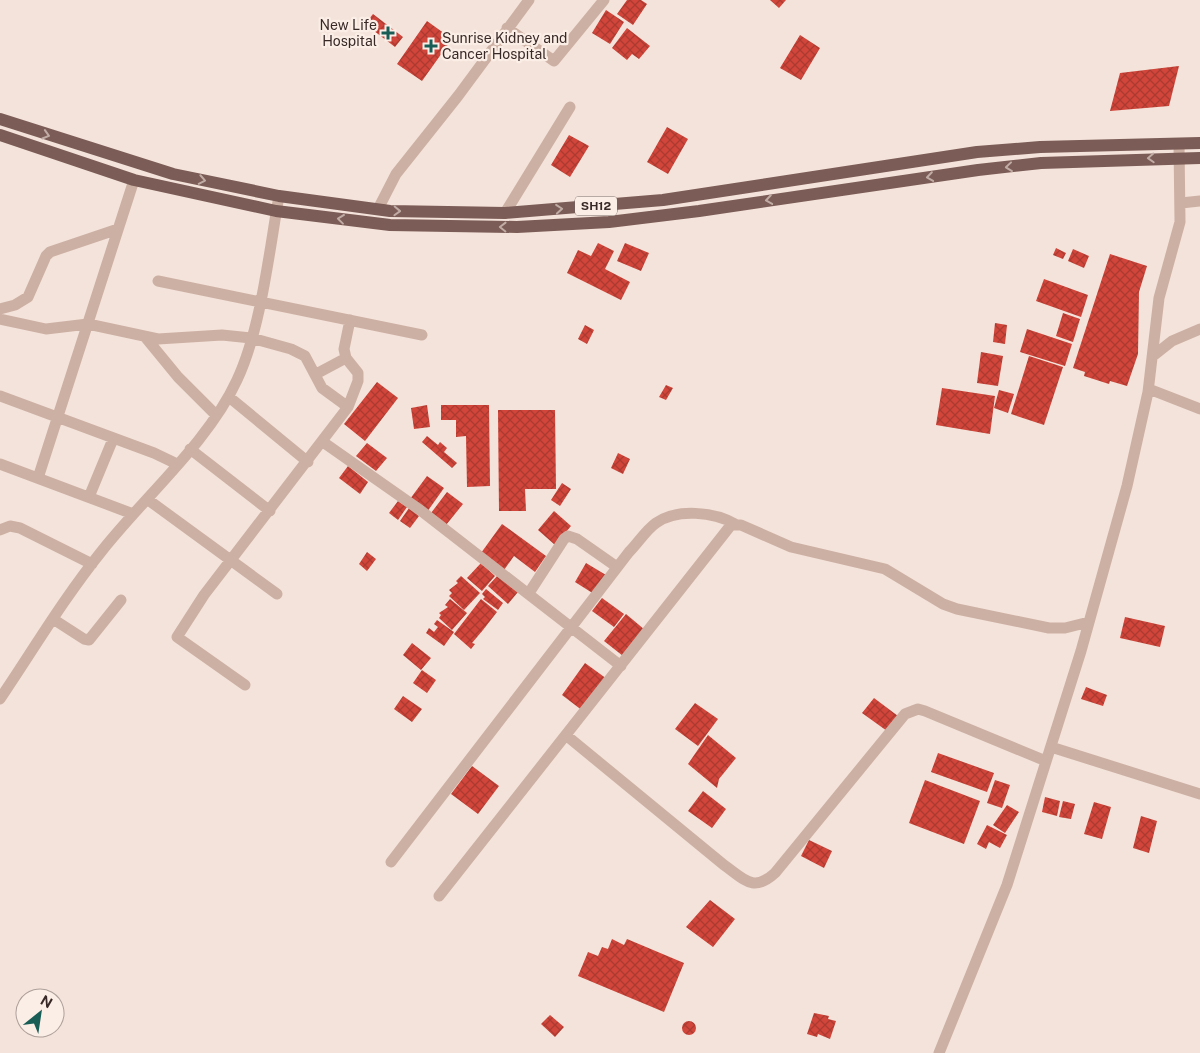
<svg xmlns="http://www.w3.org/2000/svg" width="1200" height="1053" viewBox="0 0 1200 1053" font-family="'Public Sans',sans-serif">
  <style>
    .building { fill: url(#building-cross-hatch) }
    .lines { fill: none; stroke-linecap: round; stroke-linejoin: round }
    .minor { stroke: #cdb0a4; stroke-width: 11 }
    .primary { stroke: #7b5c56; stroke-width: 12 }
    .oneway { stroke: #c1aca5 }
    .poi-dot { fill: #185d56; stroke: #fbeee6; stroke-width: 2 }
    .labels { text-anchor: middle; stroke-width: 4.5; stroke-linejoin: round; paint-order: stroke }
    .shield { fill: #fbeee6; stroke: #726460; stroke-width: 1 }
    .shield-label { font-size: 12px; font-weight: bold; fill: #382927 }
    .poi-label { font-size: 14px; fill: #382927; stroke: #fbeee6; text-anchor: end }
  </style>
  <defs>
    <pattern id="building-cross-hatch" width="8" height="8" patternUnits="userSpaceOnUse" patternTransform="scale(1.25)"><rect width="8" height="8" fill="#d1453a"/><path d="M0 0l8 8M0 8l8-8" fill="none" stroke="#ab3a31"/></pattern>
  </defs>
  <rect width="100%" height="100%" fill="#f4e3da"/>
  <path class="building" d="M627,0H641L647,4L633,25L617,14Z
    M770,0H786L779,8Z
    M606,10L624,22L610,44L592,33Z
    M373,14L403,37L395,47L365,24Z
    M427,21L452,39L422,81L397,64Z
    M627,28L650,46L639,59L632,54L627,60L612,48Z
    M800,35L820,48L801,80L780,68Z
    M1179,66L1169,106L1110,111L1120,73Z
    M667,127L688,139L668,174L647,162Z
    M569,135L589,146L570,177L551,165Z
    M598,243L614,251L605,269L630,282L621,300L567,273L578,250L591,256Z
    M625,243L649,253L641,271L617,261Z
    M1056,248L1066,253L1063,259L1053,255Z
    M1073,249L1089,256L1084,268L1068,261Z
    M1110,254L1147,266L1139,292L1138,354L1127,386L1110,381L1109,384L1084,376L1085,372L1073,368Z
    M1044,279L1088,295L1081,317L1036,301Z
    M1063,313L1080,319L1073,342L1056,336Z
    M995,323L1007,325L1005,344L993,342Z
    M585,325L594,330L587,344L578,339Z
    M1027,329L1072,344L1065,366L1020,352Z
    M981,352L1003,356L998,386L977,383Z
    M1029,356L1063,367L1044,425L1011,414Z
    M377,382L398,398L365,441L344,424Z
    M666,385L673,388L666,400L659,397Z
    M942,388L995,396L990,434L936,425Z
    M999,390L1014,394L1008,413L994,408Z
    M427,405L430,427L414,429L411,408Z
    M441,405H489L490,486L467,487L466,436L456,437V420H441Z
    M498,410H555L556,489H525L526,511H499Z
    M427,436L438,445L440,442L447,448L444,452L457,463L452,468L422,442Z
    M367,443L387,458L376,471L356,456Z
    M618,453L630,459L623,474L611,468Z
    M348,466L368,482L360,494L339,478Z
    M427,476L444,488L427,512L410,499Z
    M562,483L571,489L560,506L551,500Z
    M447,492L463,504L446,525L431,513Z
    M398,501L407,507L398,520L389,513Z
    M409,508L419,516L410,528L400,521Z
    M554,511L571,526L555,545L538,530Z
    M502,524L546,556L535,572L514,556L504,570L481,553Z
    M367,552L376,559L367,571L359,564Z
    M481,563L495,576L482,591L467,578Z
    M586,563L606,575L594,594L575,582Z
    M498,575L518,592L508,604L488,586Z
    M461,576L480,593L464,610L449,596L452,593L449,590L458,583L456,581Z
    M486,589L503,603L498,610L483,599L485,597L482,594Z
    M602,598L624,614L614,627L592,611Z
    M450,599L467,613L452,630L439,618L441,615L439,613L448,607L445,605Z
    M481,599L497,612L483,630L477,625L483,630L472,643L475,644L471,649L454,634Z
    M626,614L645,630L623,656L604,641Z
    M1125,617L1165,626L1160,647L1120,638Z
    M437,620L454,632L444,646L426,633L429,628L434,632L438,627L434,624Z
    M412,643L431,658L421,670L403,655Z
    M585,663L607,679L583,711L562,695Z
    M422,670L436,680L427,693L413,683Z
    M1086,687L1107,695L1103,706L1081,699Z
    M403,696L422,709L412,722L394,709Z
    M874,698L898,716L887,731L862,713Z
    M695,703L718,719L698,746L675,729Z
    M708,735L736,758L719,779L717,788L688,764Z
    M938,753L994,773L987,792L931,772Z
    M472,766L499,786L478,814L451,794Z
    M925,780L980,801L964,844L909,823Z
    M995,780L1010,785L1002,808L987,803Z
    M703,791L726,809L712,828L688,811Z
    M1045,797L1060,801L1057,816L1042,812Z
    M1063,801L1075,804L1071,819L1059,817Z
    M1094,802L1111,807L1102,839L1084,834Z
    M1007,805L1019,812L1005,833L993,825Z
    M1141,816L1157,821L1149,853L1133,848Z
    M987,825L1007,835L1000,848L989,842L986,849L977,844Z
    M809,840L832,851L824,868L801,856Z
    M710,900L735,919L713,947L686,927Z
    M612,939L624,945L627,939L684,963L664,1012L578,976L588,952L598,956L602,947L608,949Z
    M814,1013L829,1016L828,1019L836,1021L830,1039L818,1034L817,1037L807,1034Z
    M550,1015L564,1027L555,1037L541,1024Z
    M682 1028a7 7 0 1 1 14 0a7 7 0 1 1-14 0Z"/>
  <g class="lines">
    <path class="minor" d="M507,28L554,61L604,0
      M1181,203L1200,201
      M378,209L396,174L458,96L529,0
      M505,213L570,107
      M158,281L422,335
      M0,309L15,305L28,297L46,256L50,252L118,229
      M0,319L46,329L88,324L158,339L222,335L251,338L291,349L305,356L322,388L348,407
      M146,338L178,377L216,415
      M1153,356L1172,341L1200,329
      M316,374L346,358
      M1149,389L1200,409
      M0,396L154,453L177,464
      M229,397L308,462
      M323,442L420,510L621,666
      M190,449L270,511
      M0,464L133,514
      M38,478L134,180
      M89,497L113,439
      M147,499L277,594
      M0,530L10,526L20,528L92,564
      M529,593L564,539L568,536L577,539L617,567
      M53,619L84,639L89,640L121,600
      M245,685L177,637L204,595L348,407L358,381V373L346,358L344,349L350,320
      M0,699C33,650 64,598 101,552C144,497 208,443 237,380C261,329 269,252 279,196
      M567,736L724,865C744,879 753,893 775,873L905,714L918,709L925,711L1046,761
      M1051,747L1200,794
      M391,862L629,552C638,543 646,530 656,523C677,508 714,512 735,524
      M439,896L731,525H741L791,547L885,569L943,604L957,609L1049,628H1065L1089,622
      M939,1053L1007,885L1081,651L1127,486L1148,392L1159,298L1180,222L1179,144"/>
    <path class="primary" d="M0,119L173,174L279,196L390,211L505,213L663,200L977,152L1040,147L1200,143
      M0,135L134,180L276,211L390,225L517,227L609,222L699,211L978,170L1041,163L1200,158"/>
  </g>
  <defs><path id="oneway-chevron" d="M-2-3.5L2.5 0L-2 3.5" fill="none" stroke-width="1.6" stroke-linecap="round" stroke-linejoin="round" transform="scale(1.25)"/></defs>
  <g class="oneway">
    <use href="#oneway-chevron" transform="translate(46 135) rotate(17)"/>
    <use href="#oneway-chevron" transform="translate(1151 158) rotate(177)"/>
    <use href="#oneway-chevron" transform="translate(1009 167) rotate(174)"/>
    <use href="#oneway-chevron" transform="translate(930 177) rotate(172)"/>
    <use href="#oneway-chevron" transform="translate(202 180) rotate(11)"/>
    <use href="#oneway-chevron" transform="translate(769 200) rotate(171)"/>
    <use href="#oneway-chevron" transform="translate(559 209) rotate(-5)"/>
    <use href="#oneway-chevron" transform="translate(397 211) rotate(2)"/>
    <use href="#oneway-chevron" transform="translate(341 219) rotate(-173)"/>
    <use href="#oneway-chevron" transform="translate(503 227) rotate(-179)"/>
  </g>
  <g class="poi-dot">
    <path d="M385.5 25.5h5v5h5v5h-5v5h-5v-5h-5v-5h5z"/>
    <path d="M428.5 38.5h5v5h5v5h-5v5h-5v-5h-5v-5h5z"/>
  </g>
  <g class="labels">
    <rect class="shield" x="575" y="196.5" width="42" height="19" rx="4"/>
    <g class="shield-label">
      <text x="596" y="210">SH12</text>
    </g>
    <g class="poi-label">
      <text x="377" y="30">New Life<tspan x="377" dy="16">Hospital</tspan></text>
      <text x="442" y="43" text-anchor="start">Sunrise Kidney and<tspan x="442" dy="16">Cancer Hospital</tspan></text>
    </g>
  </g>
  <g transform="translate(40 1013) rotate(30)"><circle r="24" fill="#fbeee6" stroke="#ad9f9a"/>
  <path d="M0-4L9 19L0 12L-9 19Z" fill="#185d56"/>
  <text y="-8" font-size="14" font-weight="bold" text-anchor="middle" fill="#382927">N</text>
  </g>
</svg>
